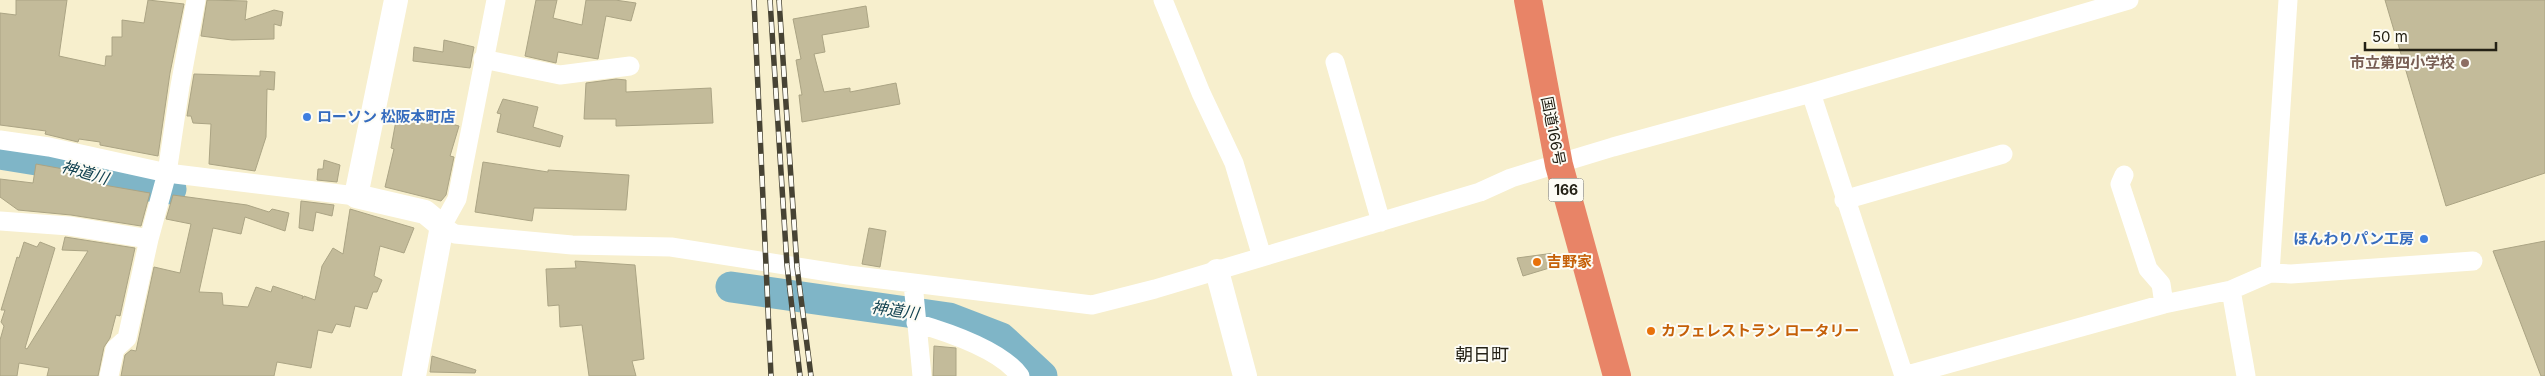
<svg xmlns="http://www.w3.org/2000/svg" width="2545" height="376" viewBox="0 0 2545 376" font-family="Inter,'Noto Sans JP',sans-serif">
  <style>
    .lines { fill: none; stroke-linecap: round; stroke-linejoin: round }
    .river { stroke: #7fb5c7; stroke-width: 31 }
    .building { fill: #c3bb9a; stroke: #aba484 }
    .minor { stroke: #fff; stroke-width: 19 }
    .tertiary { stroke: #fff; stroke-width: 24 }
    .trunk { stroke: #e88467; stroke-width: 28 }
    .rail-casing { stroke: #474334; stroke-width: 5.5 }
    .rail { stroke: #fdfcf5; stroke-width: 4; stroke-dasharray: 11; stroke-linecap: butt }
    .education-dot { fill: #8d6e63; stroke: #fdfcf5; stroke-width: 2 }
    .shop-dot { fill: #3f7fe0; stroke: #fdfcf5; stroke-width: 2 }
    .food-dot { fill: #e8710a; stroke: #fdfcf5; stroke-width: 2 }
    .labels { text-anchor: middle; stroke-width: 4; stroke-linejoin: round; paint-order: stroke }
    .shield { fill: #fdfcf5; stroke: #656358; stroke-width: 1 }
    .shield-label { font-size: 14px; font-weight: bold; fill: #242115 }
    .education-label { font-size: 15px; font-weight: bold; fill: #785e54; stroke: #fdfcf5; text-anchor: end }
    .shop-label { font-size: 15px; font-weight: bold; fill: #366cbe; stroke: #fdfcf5; text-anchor: start }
    .street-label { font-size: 15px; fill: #242115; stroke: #fdfcf5 }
    .food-label { font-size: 15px; font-weight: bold; fill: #c56008; stroke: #fdfcf5; text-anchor: start }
    .water-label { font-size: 16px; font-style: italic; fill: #124250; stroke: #fdfcf5 }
    .quarter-label { font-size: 18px; fill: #242115; stroke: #fdfcf5 }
  </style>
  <rect width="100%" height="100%" fill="#f7efcd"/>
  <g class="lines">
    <path class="river" d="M0,154L55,163L125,183L171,189
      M731,287L949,318L1001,338L1042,376"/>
  </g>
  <path class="building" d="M16,0H67L59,56L105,66L106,56H112V37H122V20L144,23L148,0L184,4L170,73L158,156L100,145V142L79,139L78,142L45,134L46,131L0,125V13L16,15Z
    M207,0L247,1L245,20L274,10L283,12L281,26L274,24V39L232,40L201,36Z
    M536,0H557L553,18L582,25L586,0H615L636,3L631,21L606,16L598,59L558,52L556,63L525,56Z
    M2385,0H2545V173L2446,206Z
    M866,6L869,27L822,35L825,52L814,54L824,92L850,88V92L896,83L900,104L802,122L799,95H802L796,60L801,59L793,19Z
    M444,40L474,47L470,68L413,61L414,47L443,52Z
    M260,71L275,72L274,90L267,89L266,137L255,171L209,164L211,124L193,123L191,116H187L194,74L260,76Z
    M616,79L626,80V92L711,88L713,123L616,126V119H584L586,83Z
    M503,99L538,107L533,127L563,136L560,147L497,132L501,114L497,113Z
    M397,115L416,119H433L459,126L450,156L454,157L446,195L441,201L385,187L394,149L391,148Z
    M324,160L340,165L337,182L317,180L318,169H323Z
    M483,162L548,172V170L629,175L626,210L534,208L532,221L475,212Z
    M36,164L69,170L68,174L98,180V184L150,193L141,226L71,215L18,210L0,197V179L33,183Z
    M173,195L247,205L269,212L272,209L289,213L285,231L245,217L241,234L213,228L199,292L222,293L223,305L248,307L256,287L271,292L273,286L303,296L302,299L304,296L315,300L322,266L333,248L343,254L350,209L414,228L404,253L380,246L374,276L382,280L377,292H373L367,309L355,306L350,327L336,324L332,333L318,330L311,368L277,362L274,376H121L125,355L131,350L136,351L154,267L180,273L191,224L166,219Z
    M301,201L334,205L332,216L316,212L313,231L299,228Z
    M869,228L886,231L880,267L862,264Z
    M65,237L135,248L120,316L116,315L110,338L104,347L98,376H47L49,368L19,363L17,376H0V340L4,326L1,322L5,310H1L17,257L19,258L24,242L37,247L40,242L55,248L25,348L27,349L88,251L62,250Z
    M2545,241V376H2541L2493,251Z
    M1554,253L1556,266L1523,276L1517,258Z
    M575,261L635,265L644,359L632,361L636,376H589L582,325L560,327L559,305L548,306L546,269L576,268Z
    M934,346L956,348V376H933Z
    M432,356L476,370L475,373L430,372Z"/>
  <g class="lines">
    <path class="minor" d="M496,0L457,199L442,226L455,234L572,245L671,247L848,275L1092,305L1155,289L1480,192L1511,178L1613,147L1811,93L2129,0
      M1163,0L1201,93L1234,163L1262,257
      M483,59L560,75L630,66
      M1335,62L1381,222
      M1811,93L1904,376
      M0,140L49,147L167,173L356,196
      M2124,175L2120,184L2148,269L2161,284L2164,304
      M1844,200L2003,154
      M0,221L69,226L149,239
      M2270,273L2288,0
      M913,283L922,376
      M2231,290L2246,376
      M916,323C947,332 1001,350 1020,376
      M109,376L115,349L127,338L149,239L167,173L180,86L196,0
      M1904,376L2164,304L2231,290L2270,273L2291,274L2473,261"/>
    <path class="tertiary" d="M396,0L356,196L425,212L442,226L414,376
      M1217,271L1245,376"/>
    <path class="trunk" d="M1528,0L1559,165L1617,376"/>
    <g class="rail-casing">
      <path id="rail" d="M754,0L771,376
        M770,0L787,265L800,376
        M779,0L797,267L811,376"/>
    </g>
    <use href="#rail" class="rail"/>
  </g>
  <circle class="education-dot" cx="2465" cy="63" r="5"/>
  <g class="shop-dot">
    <circle cx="307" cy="117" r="5"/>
    <circle cx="2424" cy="239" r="5"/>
  </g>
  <g class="food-dot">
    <circle cx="1537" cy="262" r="5"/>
    <circle cx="1651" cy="331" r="5"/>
  </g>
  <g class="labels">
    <rect class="shield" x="1548.5" y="178.5" width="35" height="23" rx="4"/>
    <g class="shield-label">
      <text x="1566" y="195">166</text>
    </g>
    <g class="education-label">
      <text x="2455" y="68">市立第四小学校</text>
    </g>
    <g class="shop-label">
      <text x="317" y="122">ローソン 松阪本町店</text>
      <text x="2414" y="244" text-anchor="end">ほんわりパン工房</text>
    </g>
    <g class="street-label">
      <text transform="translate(1553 131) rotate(79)" y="5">国道166号</text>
    </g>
    <g class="food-label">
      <text x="1547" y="267">吉野家</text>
      <text x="1661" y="336">カフェレストラン ロータリー</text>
    </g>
    <g class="water-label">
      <text transform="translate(85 172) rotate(16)" y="6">神道川</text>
      <text transform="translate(895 310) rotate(8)" y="6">神道川</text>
    </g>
    <g class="quarter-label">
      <text x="1482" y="361">朝日町</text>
    </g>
  </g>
  <path d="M2365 42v8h131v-8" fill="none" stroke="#242115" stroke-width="2.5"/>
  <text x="2372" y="42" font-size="15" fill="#242115" stroke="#fdfcf5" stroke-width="4" paint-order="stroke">50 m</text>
</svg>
